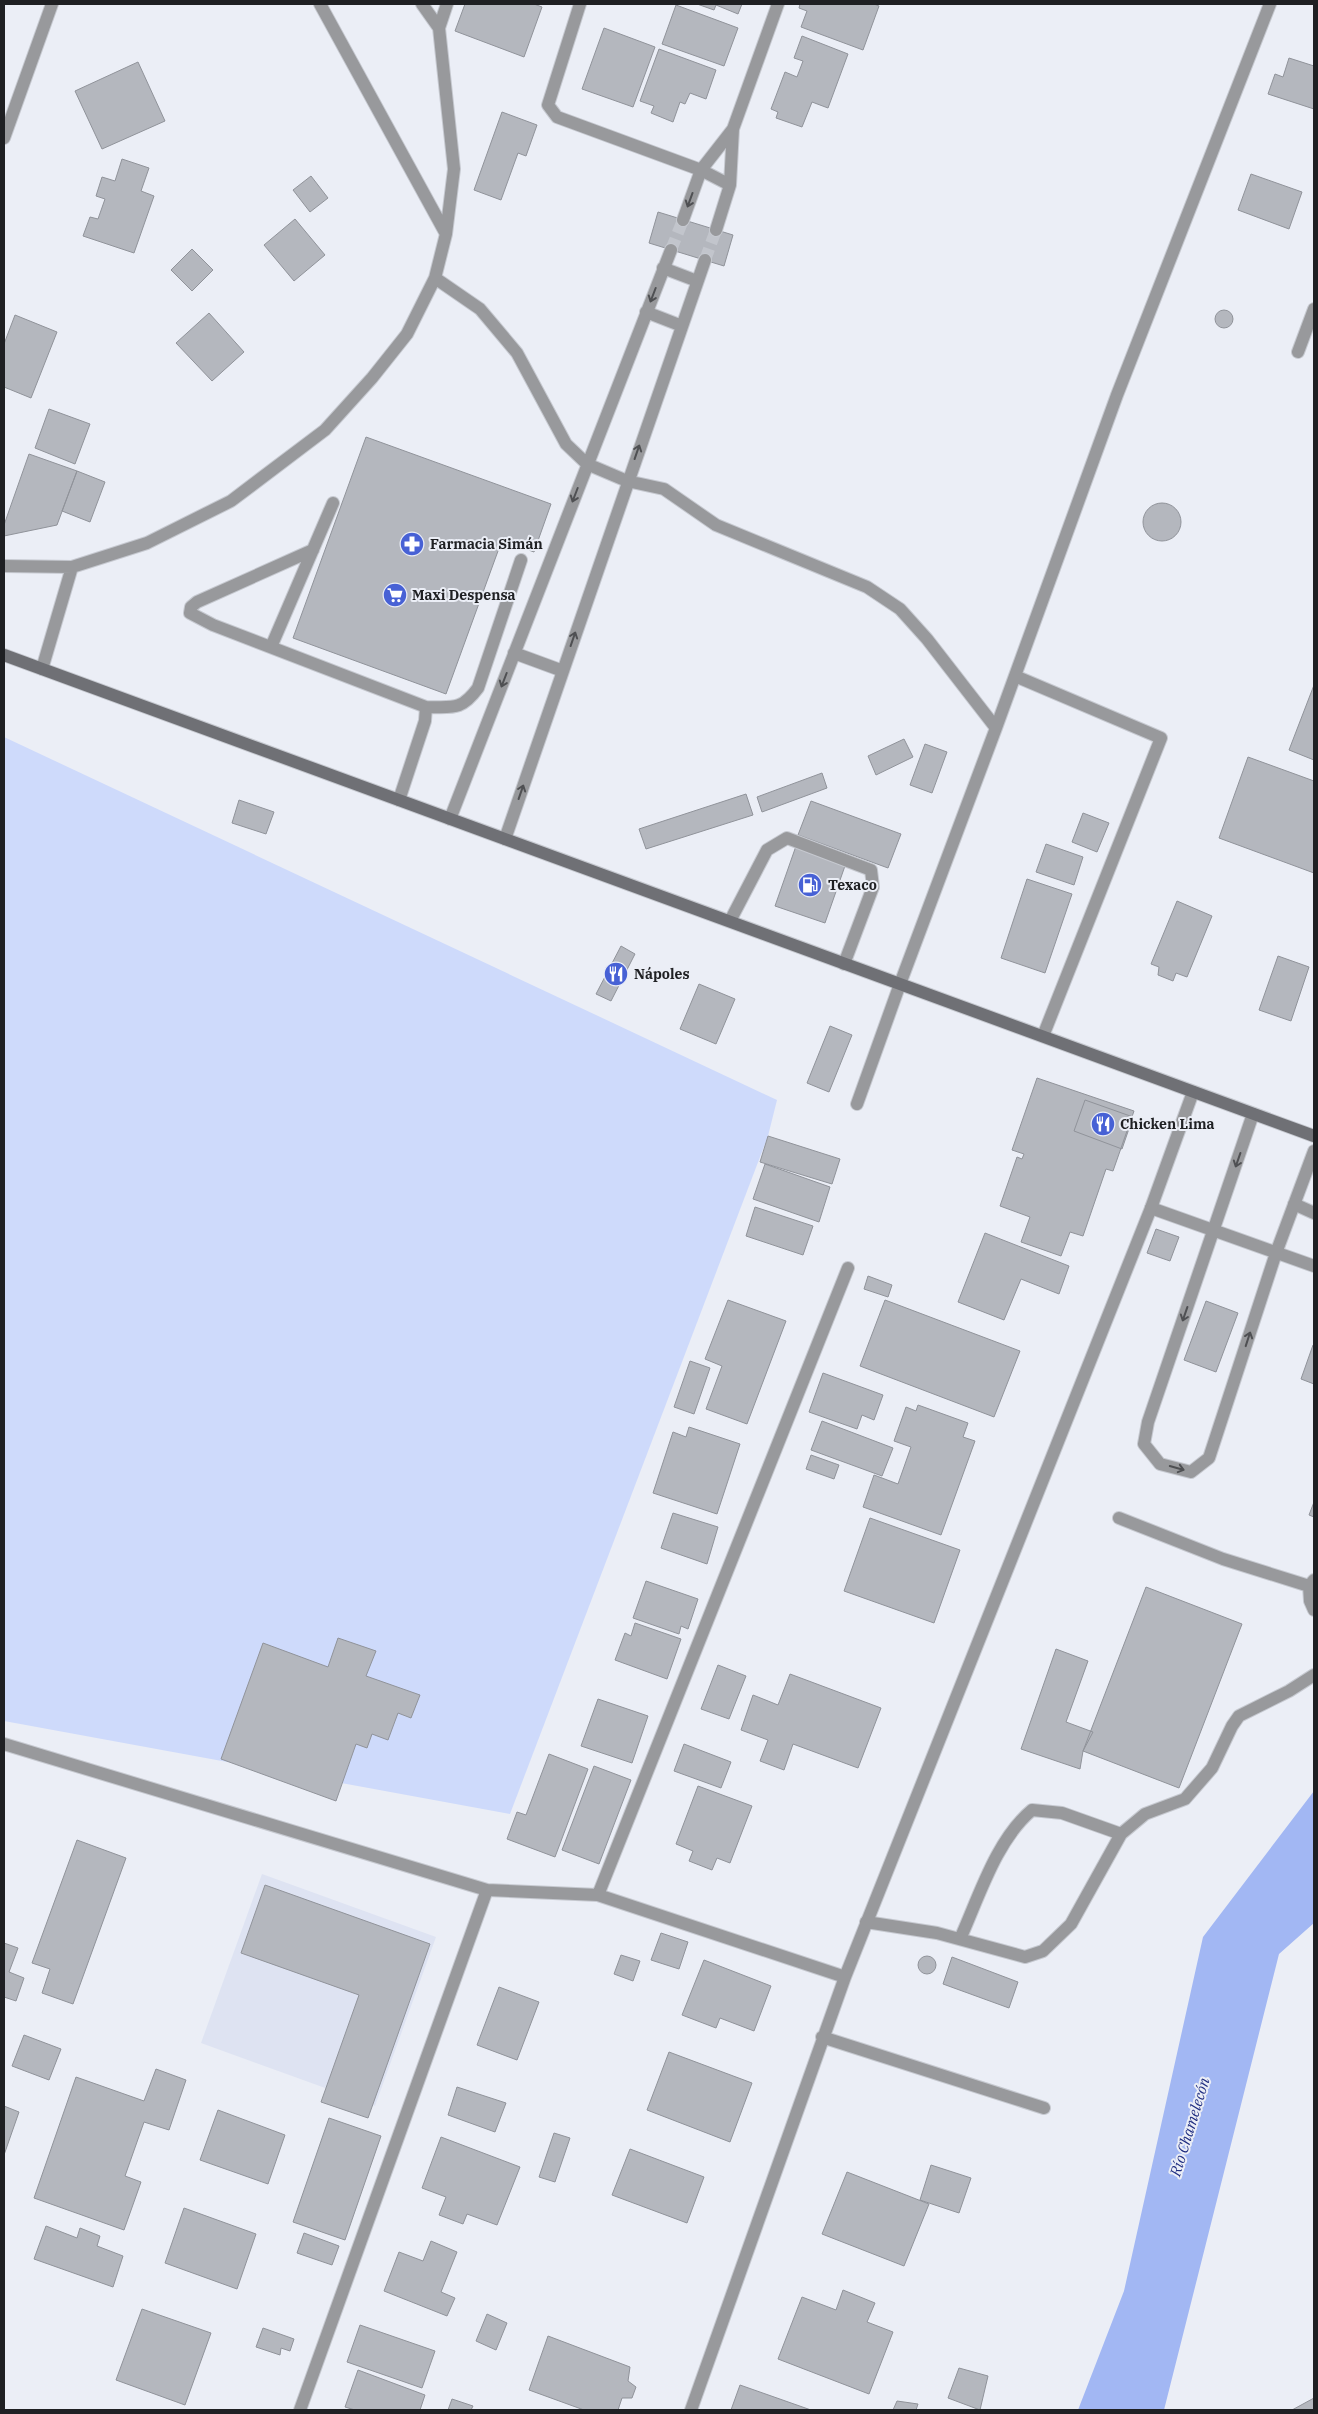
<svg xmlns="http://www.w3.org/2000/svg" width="1318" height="2414" viewBox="0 0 1318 2414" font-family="'IBM Plex Serif',serif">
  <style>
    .built { fill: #dee3f2 }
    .green { fill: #cedafb }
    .water { fill: #a2b7f3 }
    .building { fill: #b4b7be; stroke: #90939a }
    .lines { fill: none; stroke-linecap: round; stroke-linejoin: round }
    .street-tunnel { stroke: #c2c5cc; stroke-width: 12; stroke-dasharray: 12 6; stroke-linecap: butt }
    .lane-casing { stroke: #c6c9d0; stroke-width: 14 }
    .street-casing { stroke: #c6c9d0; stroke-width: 14 }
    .secondary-casing { stroke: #c6c9d0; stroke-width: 14 }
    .lane { stroke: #98999c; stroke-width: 12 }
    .street { stroke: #98999c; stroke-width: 12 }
    .secondary { stroke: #6f7075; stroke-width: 12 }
    .oneway { stroke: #4f5053 }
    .labels { text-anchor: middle; stroke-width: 4; stroke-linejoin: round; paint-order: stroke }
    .poi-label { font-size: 14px; font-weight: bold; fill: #1f2023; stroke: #ebeef6; text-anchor: start }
    .water-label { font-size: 15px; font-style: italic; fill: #1f2d81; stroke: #ebeef6 }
  </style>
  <rect width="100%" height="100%" fill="#ebeef6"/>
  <path class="built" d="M262,1874L436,1937L375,2106L201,2043Z"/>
  <path class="green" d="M4,737L777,1100L768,1136L510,1814L4,1721Z"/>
  <path class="water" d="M1314,1791V1923L1279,1954L1164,2410H1078L1124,2291L1203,1937Z"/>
  <path class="building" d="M465,4H534L542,7L524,57L455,31Z
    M697,4H742L738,14L716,5L714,10Z
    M800,4H874L879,6L863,50L801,27L807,11L799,8Z
    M676,5L738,28L724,66L662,44Z
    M604,28L655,47L633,107L582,89Z
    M802,36L848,54L828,108L812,102L802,127L776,118L778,112L771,109L785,72L797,77L803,61L794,58Z
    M659,49L716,70L706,99L690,93L685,104L680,102L673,122L651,113L654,106L640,101Z
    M1289,58L1314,66V109L1268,94L1275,74L1283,77Z
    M138,62L165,121L102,149L75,91Z
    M502,112L537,125L526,156L518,153L501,200L474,190Z
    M122,159L149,168L141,191L154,196L134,253L83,236L90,217L98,219L105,199L96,196L102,177L115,181Z
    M1251,174L1302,192L1289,229L1238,210Z
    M311,176L328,198L310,212L293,190Z
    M658,212L733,235L724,266L649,243Z
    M295,219L325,255L294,281L264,245Z
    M192,249L213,270L192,291L171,270Z
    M1215 319a9 9 0 1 1 18 0a9 9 0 1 1-18 0Z
    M209,313L244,352L212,381L176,343Z
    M15,315L57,332L31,398L4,387V344Z
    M49,409L90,424L75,464L35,448Z
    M366,437L551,504L534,552L502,540L446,694L293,638Z
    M29,454L77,471L57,525L4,536V525Z
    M77,471L105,482L90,522L62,511Z
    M1143 522a19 19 0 1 1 38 0a19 19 0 1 1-38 0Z
    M1314,685V760L1289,750Z
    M904,739L913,757L876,775L868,756Z
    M925,744L947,752L932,793L910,785Z
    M1248,757L1314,781V873L1219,838Z
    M822,773L827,788L762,812L757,797Z
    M746,794L753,815L646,849L639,829Z
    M239,800L274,812L266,834L232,823Z
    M811,801L901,834L888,868L798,835Z
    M1083,813L1109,823L1097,852L1072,842Z
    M1046,844L1083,857L1074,885L1036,872Z
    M796,846L846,863L825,923L775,906Z
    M1027,879L1072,894L1045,973L1001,958Z
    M1177,901L1212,916L1187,977L1176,973L1173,981L1158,975L1159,967L1151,964Z
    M621,946L635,954L611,1001L596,994Z
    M1278,956L1309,967L1291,1021L1259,1010Z
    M699,984L735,999L716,1044L680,1029Z
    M830,1026L852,1035L829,1092L807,1083Z
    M1037,1078L1134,1111L1113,1171L1106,1169L1083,1236L1070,1232L1061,1256L1021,1242L1030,1217L1000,1206L1017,1157L1022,1159L1024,1154L1012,1150Z
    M1085,1100L1133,1117L1122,1149L1074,1131Z
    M768,1136L840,1159L832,1184L760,1162Z
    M765,1164L830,1187L819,1222L753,1199Z
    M755,1207L813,1226L803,1255L746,1236Z
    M1156,1229L1179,1237L1170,1261L1147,1253Z
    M985,1233L1069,1266L1059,1294L1021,1279L1004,1320L958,1302Z
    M868,1276L892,1285L888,1297L864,1289Z
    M728,1300L786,1321L747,1424L706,1409L722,1366L705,1359Z
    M885,1300L1020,1351L994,1417L860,1366Z
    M1206,1301L1238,1313L1216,1372L1184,1360Z
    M1313,1345L1314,1346V1384L1301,1379Z
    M690,1361L710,1368L694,1414L674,1407Z
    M823,1373L883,1395L874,1420L862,1415L857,1429L809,1412Z
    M918,1405L968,1423L963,1437L975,1441L941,1535L863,1507L874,1475L898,1484L911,1447L894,1441L906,1407L916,1411Z
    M822,1421L893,1448L882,1476L811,1450Z
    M689,1427L740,1444L717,1514L653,1493L673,1432L686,1437Z
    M811,1455L839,1465L834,1479L806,1469Z
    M1314,1502V1517L1309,1515Z
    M673,1513L718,1527L707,1564L661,1548Z
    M870,1518L960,1550L934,1623L844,1591Z
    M646,1581L698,1599L688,1629L681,1626L679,1634L633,1618Z
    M1146,1587L1242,1624L1179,1788L1083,1751Z
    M635,1623L681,1639L667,1679L615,1660L625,1633L631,1636Z
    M338,1638L376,1651L366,1676L420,1695L411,1718L398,1713L388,1740L372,1734L367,1748L356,1744L336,1801L221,1759L263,1643L328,1667Z
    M1056,1649L1088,1661L1066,1722L1093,1732L1083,1751L1080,1769L1021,1749Z
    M718,1665L746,1676L729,1719L701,1709Z
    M790,1674L881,1708L858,1768L793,1744L784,1770L760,1761L768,1740L741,1730L753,1695L778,1705Z
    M598,1699L648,1716L632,1763L581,1746Z
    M684,1744L731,1762L721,1788L674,1771Z
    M549,1754L588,1769L555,1857L507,1839L517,1812L526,1815Z
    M594,1766L631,1780L599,1864L562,1850Z
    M698,1786L752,1806L730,1863L717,1858L712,1870L689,1861L693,1851L676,1844Z
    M77,1840L126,1858L73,2004L42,1993L50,1969L32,1963Z
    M265,1885L430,1944L368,2118L321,2102L359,1995L241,1953Z
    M661,1933L688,1942L679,1969L651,1960Z
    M4,1943L18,1948L9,1972L24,1978L16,2001L4,1997Z
    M621,1955L640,1961L633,1981L614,1974Z
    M918 1965a9 9 0 1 1 18 0a9 9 0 1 1-18 0Z
    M952,1957L1018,1982L1009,2008L943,1984Z
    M704,1960L771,1986L754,2031L720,2018L716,2028L682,2015Z
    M499,1987L539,2002L517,2060L477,2045Z
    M24,2035L61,2049L49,2080L12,2066Z
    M669,2052L752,2083L730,2142L647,2110Z
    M156,2069L186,2080L169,2130L144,2122L125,2176L141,2182L124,2230L34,2198L76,2077L144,2101Z
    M457,2087L506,2103L495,2132L448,2115Z
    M4,2106L19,2112L4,2155Z
    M218,2110L285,2135L268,2184L200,2160Z
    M329,2118L381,2136L345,2240L293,2222Z
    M554,2133L570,2138L555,2182L539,2177Z
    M441,2137L520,2167L497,2225L467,2214L463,2224L439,2215L446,2197L422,2188Z
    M630,2149L704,2177L687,2223L612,2195Z
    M931,2165L971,2178L959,2213L920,2200Z
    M847,2172L929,2204L904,2266L822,2234Z
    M184,2208L256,2234L237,2289L165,2263Z
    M46,2226L77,2238L80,2228L100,2236L97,2246L123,2256L113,2287L34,2259Z
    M304,2233L339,2246L332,2265L297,2253Z
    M431,2241L457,2252L441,2292L455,2298L447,2316L384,2291L399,2252L423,2261Z
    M843,2290L875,2303L867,2322L893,2332L869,2394L778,2359L802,2297L836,2310Z
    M142,2309L211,2333L185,2405L116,2380Z
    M487,2314L507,2323L496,2350L476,2341Z
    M360,2325L435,2351L422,2388L347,2362Z
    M263,2328L294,2339L290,2351L281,2348L280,2355L256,2347Z
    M548,2336L630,2367L628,2381L636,2387L632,2398H622L618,2410H584L529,2390Z
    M959,2368L988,2376L980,2410L948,2398Z
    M358,2370L425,2395L420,2410H355L345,2407Z
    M740,2385L811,2410H731Z
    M1314,2398V2410H1292Z
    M452,2399L473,2406L471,2410H448Z
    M897,2401L918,2404L916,2410H893Z"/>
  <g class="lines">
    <path class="street-tunnel" d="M671,250L683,220
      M705,260L716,230"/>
    <g class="lane-casing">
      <path id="lane" d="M313,550L197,602L191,607L190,613L213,625L426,707L425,721L399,800
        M271,647L333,503
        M426,707C453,707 461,711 478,688L521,560
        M730,921L767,850L787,838L871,870L873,887L844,964
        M857,1104L900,984
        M1253,1114L1148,1422L1144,1444L1160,1464L1191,1472L1209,1458L1276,1253L1314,1151
        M1294,1204L1314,1213
        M1151,1208L1314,1266
        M1119,1518L1223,1559L1309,1586
        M1314,1580L1309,1586L1310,1601L1314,1610
        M866,1922L937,1933L1025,1957L1043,1951L1071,1924L1121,1834L1145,1814L1185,1799L1212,1768L1232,1726L1239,1716L1289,1691L1314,1675
        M960,1939C979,1897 996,1840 1032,1810L1062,1813L1121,1834"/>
    </g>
    <g class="street-casing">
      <path id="street" d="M320,4L446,234
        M422,4L439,28
        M580,4L548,105L557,117L701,170L730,185
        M4,138L52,4
        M683,220L701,170L733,129
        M716,230L730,185L733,129L778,4
        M663,268L697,281
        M435,278L480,309L517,353L566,444L587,464L627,481L664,489L716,525L867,587L900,609L927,639L996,728
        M646,312L682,326
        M1298,352L1314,309
        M4,566L72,567L147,543L231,501L325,430L372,378L407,334L435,278L446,234L454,169L439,28L447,4
        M514,653L563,671
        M42,669L72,567
        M1015,676L1161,738L1043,1036
        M450,819L671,250
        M505,839L705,260
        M900,984L996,728L1117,395L1270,4
        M4,1744L487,1890L598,1895L845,1977
        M598,1895L848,1268
        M822,2037L1044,2108
        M300,2410L487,1890
        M691,2410L845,1977L1151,1208L1193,1092"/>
    </g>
    <g class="secondary-casing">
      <path id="secondary" d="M4,655L1314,1136"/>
    </g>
    <use href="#lane" class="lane"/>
    <use href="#street" class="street"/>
    <use href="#secondary" class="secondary"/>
  </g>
  <defs><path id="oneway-shaft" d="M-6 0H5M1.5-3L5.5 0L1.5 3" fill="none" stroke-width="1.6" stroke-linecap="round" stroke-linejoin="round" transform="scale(1.25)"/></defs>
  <g class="oneway">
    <use href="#oneway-shaft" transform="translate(690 200) rotate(110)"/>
    <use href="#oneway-shaft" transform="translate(653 295) rotate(111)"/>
    <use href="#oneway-shaft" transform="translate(637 452) rotate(-71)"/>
    <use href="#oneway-shaft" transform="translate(575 495) rotate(111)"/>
    <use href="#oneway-shaft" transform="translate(573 639) rotate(-71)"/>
    <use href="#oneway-shaft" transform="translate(504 680) rotate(111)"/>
    <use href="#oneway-shaft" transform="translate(521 792) rotate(-71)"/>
    <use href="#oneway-shaft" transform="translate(1238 1160) rotate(109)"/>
    <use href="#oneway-shaft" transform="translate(1185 1314) rotate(109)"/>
    <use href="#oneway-shaft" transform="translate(1248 1339) rotate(-72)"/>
    <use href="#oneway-shaft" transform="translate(1177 1468) rotate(16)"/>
  </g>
  <defs>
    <g id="pharmacy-disc" transform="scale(1.25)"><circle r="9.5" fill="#4761d5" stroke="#ebeef6"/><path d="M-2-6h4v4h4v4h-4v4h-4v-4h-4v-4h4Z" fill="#fff"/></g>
    <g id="supermarket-disc" transform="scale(1.25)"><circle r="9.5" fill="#4761d5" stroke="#ebeef6"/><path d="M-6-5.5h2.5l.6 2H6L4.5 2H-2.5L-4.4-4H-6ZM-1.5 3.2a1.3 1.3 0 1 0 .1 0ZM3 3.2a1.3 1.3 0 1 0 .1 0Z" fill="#fff"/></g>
    <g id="fuel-disc" transform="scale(1.25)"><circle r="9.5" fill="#4761d5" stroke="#ebeef6"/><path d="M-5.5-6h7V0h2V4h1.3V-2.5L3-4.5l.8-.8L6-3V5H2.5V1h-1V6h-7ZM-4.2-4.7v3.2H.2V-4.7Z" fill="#fff"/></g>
    <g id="restaurant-disc" transform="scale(1.25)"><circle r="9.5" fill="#4761d5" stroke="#ebeef6"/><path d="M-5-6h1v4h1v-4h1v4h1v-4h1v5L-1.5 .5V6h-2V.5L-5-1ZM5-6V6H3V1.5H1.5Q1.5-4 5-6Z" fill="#fff"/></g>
  </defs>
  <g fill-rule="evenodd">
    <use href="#pharmacy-disc" x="412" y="544"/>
    <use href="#supermarket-disc" x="395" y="595"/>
    <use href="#fuel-disc" x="810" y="885"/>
    <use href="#restaurant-disc" x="616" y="974"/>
    <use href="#restaurant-disc" x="1103" y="1124"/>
  </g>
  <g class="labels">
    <g class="poi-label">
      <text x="430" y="549">Farmacia Simán</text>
      <text x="412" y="600">Maxi Despensa</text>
      <text x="828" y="890">Texaco</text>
      <text x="634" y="979">Nápoles</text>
      <text x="1120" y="1129">Chicken Lima</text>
    </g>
    <g class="water-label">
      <text transform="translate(1190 2127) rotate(-73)" y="5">Río Chamelecón</text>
    </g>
  </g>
  <rect width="1318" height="2414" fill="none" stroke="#1f2023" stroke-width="10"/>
</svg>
